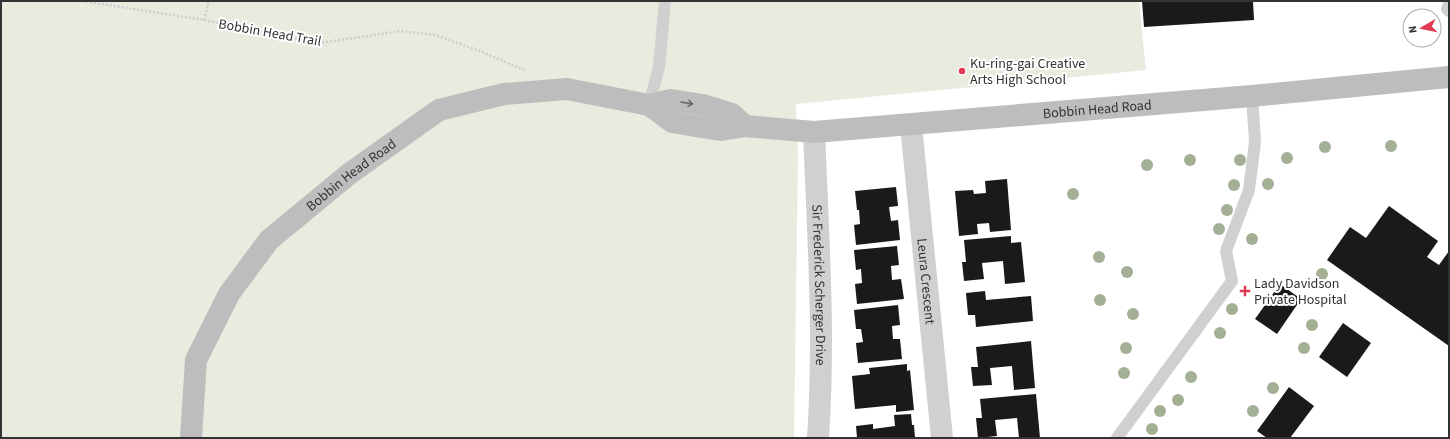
<svg xmlns="http://www.w3.org/2000/svg" width="1450" height="439" viewBox="0 0 1450 439" font-family="'Source Sans 3',sans-serif">
  <style>
    .green { fill: #e7ecdf }
    .building { fill: #1a1a1a }
    .lines { fill: none; stroke-linecap: round; stroke-linejoin: round }
    .path { stroke: #cdcdcd; stroke-width: 2.5; stroke-dasharray: 2 2; stroke-linecap: butt }
    .lane { stroke: #d0d0d0; stroke-width: 12 }
    .street { stroke: #d0d0d0; stroke-width: 22 }
    .secondary { stroke: #bdbdbd; stroke-width: 22 }
    .tree { fill: #a4b096 }
    .oneway { stroke: #6a6a6a }
    .poi-dot { fill: #e43b55; stroke: #fff; stroke-width: 1.5 }
    .labels { text-anchor: middle; stroke-width: 4; stroke-linejoin: round; paint-order: stroke }
    .street-label { font-size: 14px; fill: #333; stroke: #fff }
    .poi-label { font-size: 14px; fill: #333; stroke: #fff; text-anchor: start }
  </style>
  <rect width="100%" height="100%" fill="#fff"/>
  <path class="green" d="M1,1H1139L1146,70L796,104L798,156L794,438H1Z"/>
  <path class="building" d="M1142,1H1253L1254,20L1144,27Z
    M1007,179L1011,230L990,232L989,223L977,224L978,234L959,236L955,191L973,190L974,194L986,193L985,181Z
    M896,187L898,206L889,207L891,221L898,220L900,240L856,245L854,225L860,224L859,210H857L855,191Z
    M1389,206L1438,241L1427,257L1439,265L1449,251V346L1327,260L1350,227L1366,238Z
    M1011,236V243L1021,242L1025,282L1005,284L1003,261L982,263L984,279L964,281L962,262H966L964,240Z
    M897,246L899,265L891,266L892,280L901,279L904,299L857,304L855,284L862,283L861,269L856,270L854,250Z
    M1280,284L1301,299L1277,334L1255,319Z
    M985,291L986,300L1031,296L1033,321L976,327L975,315H968L966,293Z
    M898,305L900,325L892,326L893,339H900L902,359L858,363L856,343L863,342L861,329H856L854,310Z
    M1343,323L1371,343L1347,377L1319,357Z
    M1031,341L1035,388L1014,390L1012,366L990,368L992,385L973,386L971,367H978L976,347Z
    M907,364V371L910,370L914,410L896,412V405L855,409L852,376L870,374L869,368Z
    M1289,387L1314,406L1290,438H1267L1257,431Z
    M1036,394L1040,438H1019L1017,418L995,420L997,436L978,438L976,418H982L980,399Z
    M911,414L912,425H914L915,438H857L856,426L873,424V429L895,426L894,415Z"/>
  <g class="lines">
    <path class="path" d="M82,1L204,20L319,43L402,31L435,35L480,51L524,70
      M204,20L209,1"/>
    <path class="lane" d="M1449,5L1447,9L1449,11
      M649,105L659,67L665,1
      M1117,438L1232,281L1226,251L1249,190L1255,142L1252,96"/>
    <g class="street">
      <path id="s1" d="M911,125L942,438"/>
      <path id="s2" d="M814,132C818,234 825,336 818,438"/>
    </g>
    <g class="secondary">
      <path id="s3" d="M649,105L672,122L695,126L721,130L745,126L814,132L1252,96L1449,77"/>
      <path id="s4" d="M191,438L196,360L229,294L269,240L349,174L439,110L504,94L567,89L649,105L671,100L703,105L732,114L745,126"/>
    </g>
  </g>
  <g class="tree">
    <circle cx="1391" cy="146" r="6"/>
    <circle cx="1325" cy="147" r="6"/>
    <circle cx="1287" cy="158" r="6"/>
    <circle cx="1190" cy="160" r="6"/>
    <circle cx="1240" cy="160" r="6"/>
    <circle cx="1147" cy="165" r="6"/>
    <circle cx="1268" cy="184" r="6"/>
    <circle cx="1234" cy="185" r="6"/>
    <circle cx="1073" cy="194" r="6"/>
    <circle cx="1227" cy="210" r="6"/>
    <circle cx="1219" cy="229" r="6"/>
    <circle cx="1252" cy="239" r="6"/>
    <circle cx="1099" cy="257" r="6"/>
    <circle cx="1127" cy="272" r="6"/>
    <circle cx="1322" cy="274" r="6"/>
    <circle cx="1100" cy="300" r="6"/>
    <circle cx="1232" cy="309" r="6"/>
    <circle cx="1133" cy="314" r="6"/>
    <circle cx="1312" cy="325" r="6"/>
    <circle cx="1220" cy="333" r="6"/>
    <circle cx="1126" cy="348" r="6"/>
    <circle cx="1304" cy="348" r="6"/>
    <circle cx="1124" cy="373" r="6"/>
    <circle cx="1191" cy="377" r="6"/>
    <circle cx="1273" cy="388" r="6"/>
    <circle cx="1178" cy="400" r="6"/>
    <circle cx="1160" cy="411" r="6"/>
    <circle cx="1253" cy="411" r="6"/>
    <circle cx="1152" cy="429" r="6"/>
  </g>
  <defs><path id="oneway-shaft" d="M-6 0H5M1.5-3L5.5 0L1.5 3" fill="none" stroke-width="1.6" stroke-linecap="round" stroke-linejoin="round"/></defs>
  <use class="oneway" href="#oneway-shaft" transform="translate(687 103) rotate(8)"/>
  <g class="poi-dot">
    <circle cx="962" cy="71" r="4"/>
    <path d="M1243 285h4v4h4v4h-4v4h-4v-4h-4v-4h4z"/>
  </g>
  <g class="labels">
    <g class="street-label">
      <text transform="translate(270 32) rotate(10)" y="5">Bobbin Head Trail</text>
      <text dy="5" stroke="none"><textPath href="#s3" startOffset="456">Bobbin Head Road</textPath></text>
      <text dy="5" stroke="none"><textPath href="#s4" startOffset="324">Bobbin Head Road</textPath></text>
      <text dy="5" stroke="none"><textPath href="#s1" startOffset="157">Leura Crescent</textPath></text>
      <text dy="5" stroke="none"><textPath href="#s2" startOffset="153">Sir Frederick Scherger Drive</textPath></text>
    </g>
    <g class="poi-label">
      <text x="970" y="68">Ku-ring-gai Creative<tspan x="970" dy="16">Arts High School</tspan></text>
      <text x="1254" y="288">Lady Davidson<tspan x="1254" dy="16">Private Hospital</tspan></text>
    </g>
  </g>
  <rect width="1450" height="439" fill="none" stroke="#333333" stroke-width="4"/>
  <g transform="translate(1422 28) rotate(261)"><circle r="19" fill="#ffffff" stroke="#adadad"/>
  <path d="M0-3L7 15L0 10L-7 15Z" fill="#e43b55"/>
  <text y="-6" font-size="11" font-weight="bold" text-anchor="middle" fill="#333333">N</text>
  </g>
</svg>
